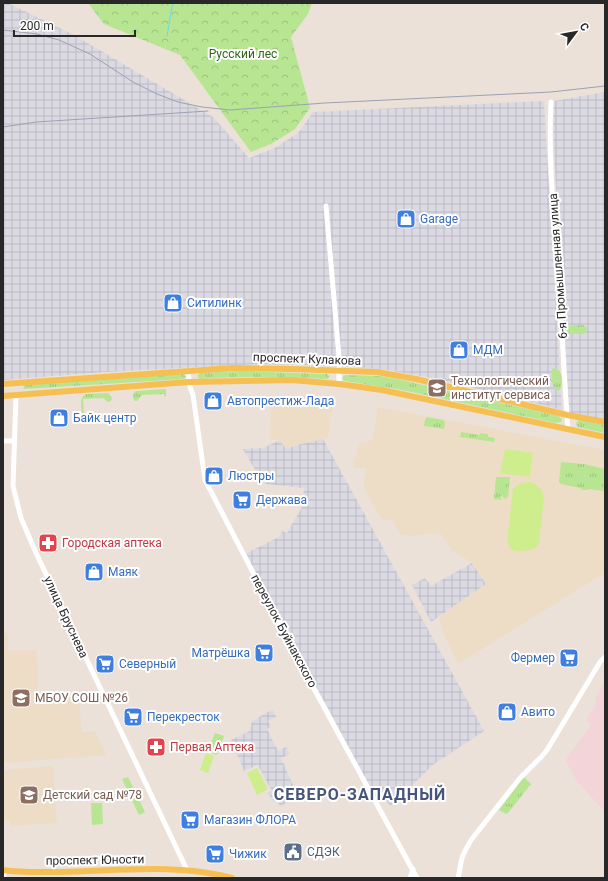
<svg xmlns="http://www.w3.org/2000/svg" width="608" height="881" viewBox="0 0 608 881" font-family="Roboto,sans-serif">
  <style>
    .industrial { fill: url(#industrial-grid) }
    .education { fill: #eeddc6 }
    .medical { fill: #f3d5d9 }
    .grass { fill: url(#grass-tufts) }
    .forest { fill: url(#forest-crowns) }
    .park { fill: #b7e592 }
    .pitch { fill: #ceed8c }
    .lines { fill: none; stroke-linecap: round; stroke-linejoin: round }
    .stream { stroke: #65dcf3; stroke-width: 1 }
    .minor { stroke: #fff; stroke-width: 5 }
    .major { stroke: #f6bf52; stroke-width: 6 }
    .rail { stroke: #9ba1b3; stroke-width: 1 }
    .labels { text-anchor: middle; stroke-width: 4; stroke-linejoin: round; paint-order: stroke }
    .park-label { font-size: 12px; fill: #2f6716; stroke: #fff }
    .shop-label { font-size: 12px; fill: #366cbe; stroke: #fff; text-anchor: start }
    .street-label { font-size: 12px; fill: #282828; stroke: #fff }
    .education-label { font-size: 12px; fill: #785e54; stroke: #fff; text-anchor: start }
    .health-label { font-size: 12px; fill: #be3a42; stroke: #fff; text-anchor: start }
    .service-label { font-size: 12px; fill: #4e5e75; stroke: #fff; text-anchor: start }
    .district-label { font-size: 16px; font-weight: bold; letter-spacing: 1px; fill: #47557a; stroke: #fff }
  </style>
  <defs>
    <pattern id="industrial-grid" width="8" height="8" patternUnits="userSpaceOnUse"><rect width="8" height="8" fill="#dbdae3"/><path d="M0 4h8M4 0v8" fill="none" stroke="#bcbbc3"/></pattern>
    <pattern id="grass-tufts" width="24" height="20" patternUnits="userSpaceOnUse"><rect width="24" height="20" fill="#b7e592"/><path d="M3 7l-1-3M5 7V3M7 7l1-3M15 17l-1-3M17 17v-4M19 17l1-3" fill="none" stroke="#9dc47e"/></pattern>
    <pattern id="forest-crowns" width="20" height="18" patternUnits="userSpaceOnUse"><rect width="20" height="18" fill="#b7e592"/><path d="M2 6a3 3 0 1 1 6 0M12 15a3 3 0 1 1 6 0" fill="none" stroke="#9dc47e"/></pattern>
  </defs>
  <rect width="100%" height="100%" fill="#ebe1d8"/>
  <path class="industrial" d="M3,3H8L74,35L213,117L249,158L275,148L299,132L313,112L544,101L562,410L442,380L388,370L341,366L260,364L106,372L3,380Z
    M605,92V420L568,413L553,129L554,101Z
    M323,439L484,731L434,764L391,806L369,785L245,554L279,537L282,531L287,533L302,507L304,488L266,484L260,478L243,449L263,448L280,440L286,449L296,445Z
    M472,563L486,584L431,622L412,585L425,578L431,586Z
    M273,709L276,717L268,721L271,727L267,729L278,751L286,747L290,754L281,758L293,785L290,787L294,799L280,806L278,802L281,801L280,799L273,802L268,793L271,790L258,765L244,771L231,740L250,731L252,722L254,720Z"/>
  <path class="education" d="M272,401L333,403L328,438L296,445L286,449L280,440H269Z
    M378,407L605,450V573L458,664L444,635L439,617L486,584L472,563L452,550L440,533L412,536L401,535L392,520L382,519L368,496L363,484L367,469L353,467L360,441L367,443L368,440H372Z
    M3,633H8V650H37L38,699L79,697L82,732L95,731L106,755L3,763Z
    M53,766L57,823L10,826V821H3V770Z"/>
  <path class="medical" d="M605,680V812L577,781L566,762L567,758L591,725L586,720L595,705L596,697Z"/>
  <path class="grass" d="M572,325H583L586,327L587,331L583,334H565V329L567,327Z
    M555,368C563,371 564,384 559,391C551,388 551,377 552,369Z
    M240,371L327,374L329,376L328,379C285,377 243,376 200,379L198,377V375L200,373Z
    M183,374L186,377L184,379L24,389L23,384Z
    M345,375L380,376L402,380L558,416L562,419L561,422L556,423L402,390L345,381L343,380V377Z
    M166,389V397H165L164,394L142,395L137,401H135C132,398 132,393 136,391Z
    M108,393L112,398L111,401L108,402L103,398L83,399L84,413H82C81,406 79,398 86,394Z
    M427,417L443,420L445,422L444,429L424,426L425,420Z
    M579,420L605,425V433L577,427L576,423Z
    M461,432L480,435V433L488,434V437L495,438L494,442L460,437Z
    M561,462L584,464L605,469V491L589,489L587,490H583L580,488L561,484L559,482Z
    M496,477H510L508,497L505,499L502,496L500,497L502,500L494,499Z
    M523,778H525L531,784L508,813L506,814L499,810Z"/>
  <path class="forest" d="M88,3H312L308,14L291,37L310,108L295,129L271,144L251,152L180,55L104,24Z"/>
  <path class="park" d="M215,733L224,736L217,755L208,751Z
    M128,777L145,812L139,815L122,779Z
    M91,803H102L103,824L92,825Z"/>
  <path class="pitch" d="M505,449L533,453L530,477L500,473Z
    M530,482C538,485 542,488 544,497L539,543L536,548C528,551 521,552 512,550L507,542L513,488L521,483Z
    M206,753L214,756L208,773L200,770Z
    M257,768L268,789L257,795L247,773Z"/>
  <g class="lines">
    <path class="stream" d="M167,36L172,7L174,3"/>
    <path class="minor" d="M551,102C548,159 554,216 558,272C562,324 564,377 568,429
      M326,206L339,357V384
      M188,371L190,387L193,395L205,480L300,663L417,878
      M16,395L13,486L21,518L36,553L187,870
      M3,441H14
      M3,878L5,870
      M410,878L413,869
      M458,878C460,871 460,865 462,858C464,852 468,846 471,840L520,778L542,756L547,750L600,662L605,657"/>
    <path class="major" d="M3,384L233,368L291,369L377,372L416,379L567,415L605,422
      M3,396L189,382L292,380L339,384L382,390L605,437
      M3,870C22,873 42,872 61,872C118,871 177,863 232,878"/>
    <path class="rail" d="M3,30L37,34L59,40L90,54L133,82L157,94L178,102L202,107L230,110L325,103L551,92L605,86
      M3,127L36,122L208,111"/>
  </g>
  <defs>
    <g id="shop-square" transform="scale(1)"><rect x="-9" y="-9" width="18" height="18" rx="4" fill="#3f7fe0" stroke="#fff"/><path d="M-5-2.5h2.3a2.7 3.5 0 0 1 5.4 0H5L5.5 6h-11ZM-1.5-2.5h3a1.5 2.3 0 0 0-3 0Z" fill="#fff"/></g>
    <g id="university-square" transform="scale(1)"><rect x="-9" y="-9" width="18" height="18" rx="4" fill="#8d6e63" stroke="#fff"/><path d="M0-5L7-2L0 1L-7-2ZM-4 1L0 2.5L4 1V4Q0 6-4 4Z" fill="#fff"/></g>
    <g id="supermarket-square" transform="scale(1)"><rect x="-9" y="-9" width="18" height="18" rx="4" fill="#3f7fe0" stroke="#fff"/><path d="M-6-5.5h2.5l.6 2H6L4.5 2H-2.5L-4.4-4H-6ZM-1.5 3.2a1.3 1.3 0 1 0 .1 0ZM3 3.2a1.3 1.3 0 1 0 .1 0Z" fill="#fff"/></g>
    <g id="pharmacy-square" transform="scale(1)"><rect x="-9" y="-9" width="18" height="18" rx="4" fill="#e0444e" stroke="#fff"/><path d="M-2-6h4v4h4v4h-4v4h-4v-4h-4v-4h4Z" fill="#fff"/></g>
    <g id="school-square" transform="scale(1)"><rect x="-9" y="-9" width="18" height="18" rx="4" fill="#8d6e63" stroke="#fff"/><path d="M0-5L7-2L0 1L-7-2ZM-4 1L0 2.5L4 1V4Q0 6-4 4Z" fill="#fff"/></g>
    <g id="civic-square" transform="scale(1)"><rect x="-9" y="-9" width="18" height="18" rx="4" fill="#5c6f8a" stroke="#fff"/><path d="M-.6-6.5H3V-4.5H.6V-3L4-1V1h2V6H-6V1h2V-1L-.6-3ZM-1.2 2.5V6h2.4V2.5Z" fill="#fff"/></g>
  </defs>
  <g fill-rule="evenodd">
    <use href="#shop-square" x="406" y="219"/>
    <use href="#shop-square" x="173" y="303"/>
    <use href="#shop-square" x="459" y="350"/>
    <use href="#university-square" x="437" y="388"/>
    <use href="#shop-square" x="213" y="401"/>
    <use href="#shop-square" x="59" y="418"/>
    <use href="#shop-square" x="214" y="476"/>
    <use href="#supermarket-square" x="242" y="500"/>
    <use href="#pharmacy-square" x="48" y="543"/>
    <use href="#shop-square" x="94" y="572"/>
    <use href="#supermarket-square" x="264" y="653"/>
    <use href="#supermarket-square" x="569" y="658"/>
    <use href="#supermarket-square" x="105" y="664"/>
    <use href="#school-square" x="21" y="698"/>
    <use href="#shop-square" x="507" y="712"/>
    <use href="#supermarket-square" x="133" y="717"/>
    <use href="#pharmacy-square" x="156" y="747"/>
    <use href="#school-square" x="29" y="795"/>
    <use href="#supermarket-square" x="190" y="820"/>
    <use href="#civic-square" x="293" y="852"/>
    <use href="#supermarket-square" x="215" y="854"/>
  </g>
  <g class="labels">
    <g class="park-label">
      <text x="243" y="58">Русский лес</text>
    </g>
    <g class="shop-label">
      <text x="420" y="223">Garage</text>
      <text x="187" y="307">Ситилинк</text>
      <text x="473" y="354">МДМ</text>
      <text x="227" y="405">Автопрестиж-Лада</text>
      <text x="73" y="422">Байк центр</text>
      <text x="228" y="480">Люстры</text>
      <text x="256" y="504">Держава</text>
      <text x="108" y="576">Маяк</text>
      <text x="250" y="657" text-anchor="end">Матрёшка</text>
      <text x="555" y="662" text-anchor="end">Фермер</text>
      <text x="119" y="668">Северный</text>
      <text x="521" y="716">Авито</text>
      <text x="147" y="721">Перекресток</text>
      <text x="204" y="824">Магазин ФЛОРА</text>
      <text x="229" y="858">Чижик</text>
    </g>
    <g class="street-label">
      <text transform="translate(558 266) rotate(-94)" y="4">6-я Промышленная улица</text>
      <text transform="translate(307 359) rotate(2)" y="4">проспект Кулакова</text>
      <text transform="translate(66 617) rotate(65)" y="4">улица Бруснева</text>
      <text transform="translate(284 631) rotate(62)" y="4">переулок Буйнакского</text>
      <text transform="translate(95 860) rotate(-1)" y="4">проспект Юности</text>
    </g>
    <g class="education-label">
      <text x="451" y="385">Технологический<tspan x="451" dy="14">институт сервиса</tspan></text>
      <text x="35" y="702">МБОУ СОШ №26</text>
      <text x="43" y="799">Детский сад №78</text>
    </g>
    <g class="health-label">
      <text x="62" y="547">Городская аптека</text>
      <text x="170" y="751">Первая Аптека</text>
    </g>
    <g class="service-label">
      <text x="307" y="856">СДЭК</text>
    </g>
    <g class="district-label">
      <text x="360" y="800">СЕВЕРО-ЗАПАДНЫЙ</text>
    </g>
  </g>
  <rect width="608" height="881" fill="none" stroke="#282828" stroke-width="8"/>
  <g transform="translate(576 32) rotate(58)" stroke="#ffffff" stroke-width="3" paint-order="stroke">
  <path d="M0-3L7 15L0 10L-7 15Z" fill="#282828"/>
  <text y="-6" font-size="11" font-weight="bold" text-anchor="middle" fill="#282828">С</text>
  </g>
  <path d="M14 30v6h121v-6" fill="none" stroke="#282828" stroke-width="2"/>
  <text x="20" y="30" font-size="12" fill="#282828" stroke="#ffffff" stroke-width="3" paint-order="stroke">200 m</text>
</svg>
